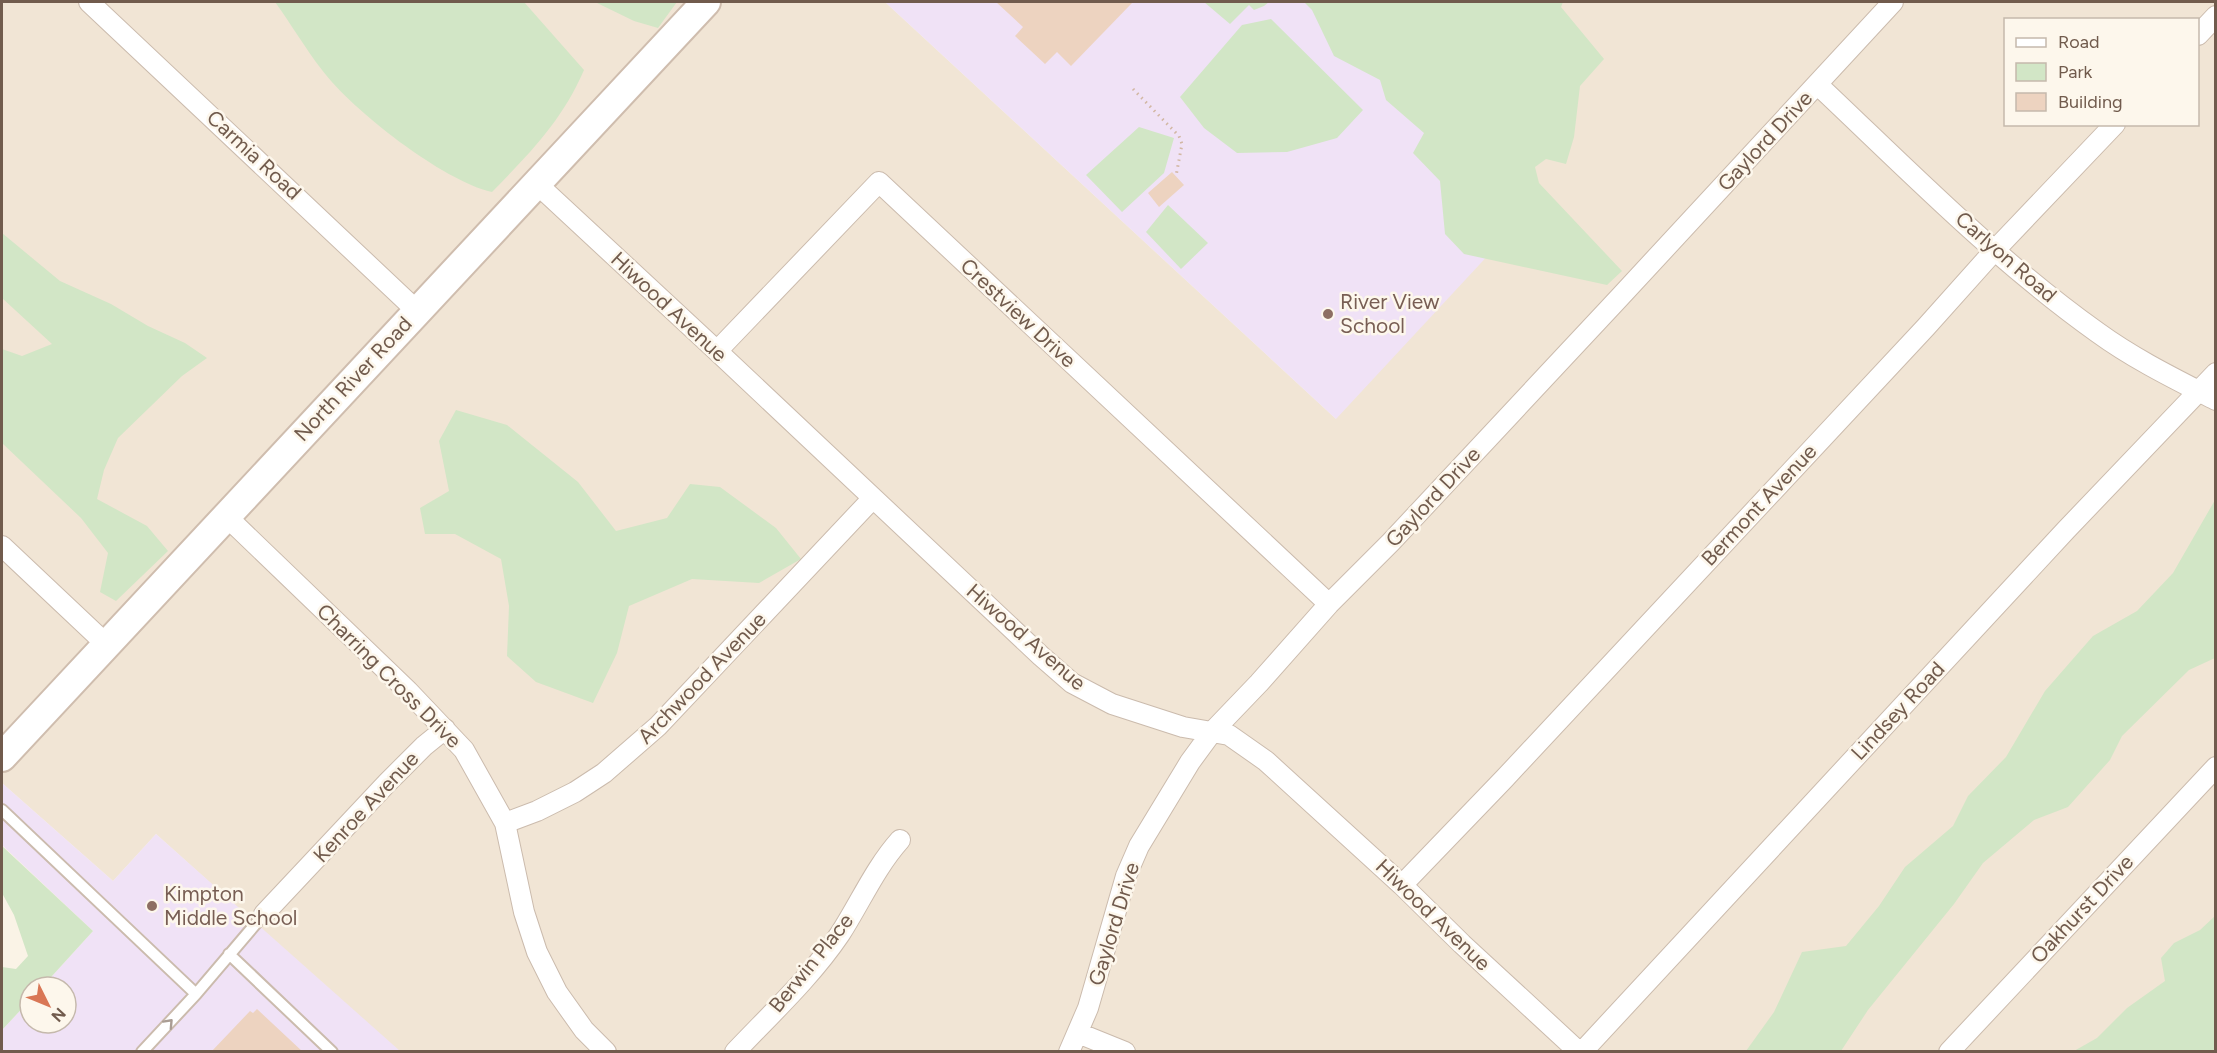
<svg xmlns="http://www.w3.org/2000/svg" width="2217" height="1053" viewBox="0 0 2217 1053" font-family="Figtree,sans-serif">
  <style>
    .residential { fill: #f1e5d5; fill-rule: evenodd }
    .education { fill: #f0e2f6 }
    .green { fill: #d2e6c6 }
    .building { fill: #edd3c0 }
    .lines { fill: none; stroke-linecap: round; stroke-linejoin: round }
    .lane-casing { stroke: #cbbbad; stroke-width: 14 }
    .street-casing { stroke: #cbbbad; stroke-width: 22 }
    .secondary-casing { stroke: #cfbdae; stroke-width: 32 }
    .path { stroke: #d2b7a3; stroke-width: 3; stroke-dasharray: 1.5 4.5; stroke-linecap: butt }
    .lane { stroke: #fff; stroke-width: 10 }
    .street { stroke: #fff; stroke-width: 20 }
    .secondary { stroke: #fff; stroke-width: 28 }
    .oneway { stroke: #aa9d94 }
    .education-dot { fill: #8d6e63; stroke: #fdf7ec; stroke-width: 2 }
    .labels { text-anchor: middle; stroke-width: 5; stroke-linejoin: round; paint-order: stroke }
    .street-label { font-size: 21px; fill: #715b4d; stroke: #fdf7ec }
    .education-label { font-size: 21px; fill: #785e54; stroke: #fdf7ec; text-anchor: start }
  </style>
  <rect width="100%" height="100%" fill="#faf3e6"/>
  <path class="residential" d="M2,2H885L1336,419L1309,2H2215V1051H398L156,834L113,881L2,783ZM2006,20H2198V124H2006Z"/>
  <path class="education" d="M885,2H1309L1532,208L1336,419Z
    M2,783L113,881L156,834L400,1051H2V1030L30,1000V1023H66V987H42L93,931L2,845Z"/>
  <path class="green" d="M275,2H524L584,70C562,121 530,153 492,192C443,181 352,110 322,70C305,48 291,24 275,2Z
    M595,2H677L658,28L634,21Z
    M1204,2H1269L1264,6L1254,10L1249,5L1230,24Z
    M1304,2H1563L1561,7L1604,59L1580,86L1574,137L1566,164L1546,159L1535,167L1539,183L1622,271L1607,285L1464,254L1445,234L1440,181L1413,153L1424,133L1386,100L1380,80L1334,56L1312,10Z
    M1271,19L1363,110L1337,138L1287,152L1237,153L1204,128L1180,97L1242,25Z
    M1139,127L1174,138L1164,173L1122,212L1086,175Z
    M1168,205L1208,243L1181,269L1146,232Z
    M2,233L60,281L111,304L148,326L185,343L207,358L182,376L118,438L104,470L97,499L147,526L168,551L116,601L100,592L108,553L81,518L2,443V349L22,356L52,344L2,298Z
    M456,410L507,425L578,482L616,531L667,518L690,484L720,487L776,528L801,559L759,583L692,579L629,606L617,653L593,703L536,682L507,656L509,606L501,559L455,534H425L420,508L449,491L439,441Z
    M2215,500V658L2189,670L2122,736L2110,760L2068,807L2034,820L1983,863L1954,904L1868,1010L1841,1051H1746L1774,1012L1802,952L1846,946L1879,906L1905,867L1953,826L1968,796L2006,757L2045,691L2093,636L2137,611L2173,573Z
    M2,846L93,931L42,987H30V1000L2,1030V967L16,969L28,956L14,915L2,893Z
    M2215,916V1051H2074L2097,1038L2127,1008L2165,981L2161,958L2174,943L2200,930Z"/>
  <path class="building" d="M996,2H1133L1071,66L1057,52L1045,64L1015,36L1023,27Z
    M1172,172L1184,185L1159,207L1148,193Z
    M257,1009L303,1052H211L250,1011L253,1013Z"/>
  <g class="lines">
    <g class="lane-casing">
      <path id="lane" d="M2,810L196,994
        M229,954L332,1052
        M142,1052L196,994L264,914"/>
    </g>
    <g class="street-casing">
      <path id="street" d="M89,2L417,311
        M2198,35L2216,16
        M1818,85C1908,170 1996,260 2097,332C2134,359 2175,379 2216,400
        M536,183L717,351L1041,656L1072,683L1112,704L1183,727L1229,735L1266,761L1402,885L1462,944L1579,1052
        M717,351L879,182L1329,604
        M226,516L408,691L464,750L505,823L524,912L537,952L557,992L584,1030L606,1052
        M2,546L106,644
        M505,823L537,811L575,792L604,773L658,726L873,498
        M1402,885L1504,779L1926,327L1994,251L2115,124
        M264,914L387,783L424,746L445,729
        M1078,1033L1125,1052
        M735,1052C771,1014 811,977 840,934C860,903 875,868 900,840
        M1069,1052L1088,1008L1126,876L1139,846L1190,762L1212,732L1259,683L1329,604L1391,542L1620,297L1893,2
        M1582,1052L2066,530L2216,373
        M1949,1052L2216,767"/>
    </g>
    <g class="secondary-casing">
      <path id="secondary" d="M2,757L706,2"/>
    </g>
    <path class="path" d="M1133,89L1179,136L1182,144L1176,176"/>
    <use href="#lane" class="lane"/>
    <use href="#street" class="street"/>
    <use href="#secondary" class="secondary"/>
  </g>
  <defs><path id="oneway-chevron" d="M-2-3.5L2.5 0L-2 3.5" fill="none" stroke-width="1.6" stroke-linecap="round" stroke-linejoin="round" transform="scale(1.5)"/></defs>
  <use class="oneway" href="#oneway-chevron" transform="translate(169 1023) rotate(-47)"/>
  <g class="education-dot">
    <circle cx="1328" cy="314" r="6"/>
    <circle cx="152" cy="906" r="6"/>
  </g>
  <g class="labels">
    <g class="street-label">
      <text transform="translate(1765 141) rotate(-47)" y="7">Gaylord Drive</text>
      <text transform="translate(254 155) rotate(43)" y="7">Carmia Road</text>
      <text transform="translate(2006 257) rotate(41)" y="7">Carlyon Road</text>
      <text transform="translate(669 307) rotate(43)" y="7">Hiwood Avenue</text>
      <text transform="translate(1018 313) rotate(43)" y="7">Crestview Drive</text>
      <text transform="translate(353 379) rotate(-47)" y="7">North River Road</text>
      <text transform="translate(1433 497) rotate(-47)" y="7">Gaylord Drive</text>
      <text transform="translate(1759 505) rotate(-47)" y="7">Bermont Avenue</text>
      <text transform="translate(1026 637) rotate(41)" y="7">Hiwood Avenue</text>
      <text transform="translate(389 676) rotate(45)" y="7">Charring Cross Drive</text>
      <text transform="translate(702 678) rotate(-46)" y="7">Archwood Avenue</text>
      <text transform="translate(1898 711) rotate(-47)" y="7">Lindsey Road</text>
      <text transform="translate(366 807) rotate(-47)" y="7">Kenroe Avenue</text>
      <text transform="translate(2082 909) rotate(-47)" y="7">Oakhurst Drive</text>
      <text transform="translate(1433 915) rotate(44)" y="7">Hiwood Avenue</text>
      <text transform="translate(1114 924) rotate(-73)" y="7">Gaylord Drive</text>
      <text transform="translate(811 963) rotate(-51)" y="7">Berwin Place</text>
    </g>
    <g class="education-label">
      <text x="1340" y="309">River View<tspan x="1340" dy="24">School</tspan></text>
      <text x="164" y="901">Kimpton<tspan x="164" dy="24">Middle School</tspan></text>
    </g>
  </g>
  <rect width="2217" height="1053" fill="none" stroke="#715b4d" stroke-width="6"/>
  <rect x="2004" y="18" width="195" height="108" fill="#fdf7ec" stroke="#c5b9ac" stroke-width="1.5"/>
  <rect x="2016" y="38" width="30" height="9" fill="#ffffff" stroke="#c5b9ac" stroke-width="1.5"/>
  <text x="2058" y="48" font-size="18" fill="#715b4d">Road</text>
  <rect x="2016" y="63" width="30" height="18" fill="#d2e6c6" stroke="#c5b9ac" stroke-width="1.5"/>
  <text x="2058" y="78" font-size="18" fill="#715b4d">Park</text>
  <rect x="2016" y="93" width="30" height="18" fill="#edd3c0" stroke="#c5b9ac" stroke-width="1.5"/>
  <text x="2058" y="108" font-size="18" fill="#715b4d">Building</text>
  <g transform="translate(48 1005) rotate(133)"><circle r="28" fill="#fdf7ec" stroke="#c5b9ac" stroke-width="1.5"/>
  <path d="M0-4.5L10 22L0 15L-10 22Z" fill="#d97756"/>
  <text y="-9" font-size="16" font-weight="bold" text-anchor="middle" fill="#715b4d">N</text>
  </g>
</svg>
